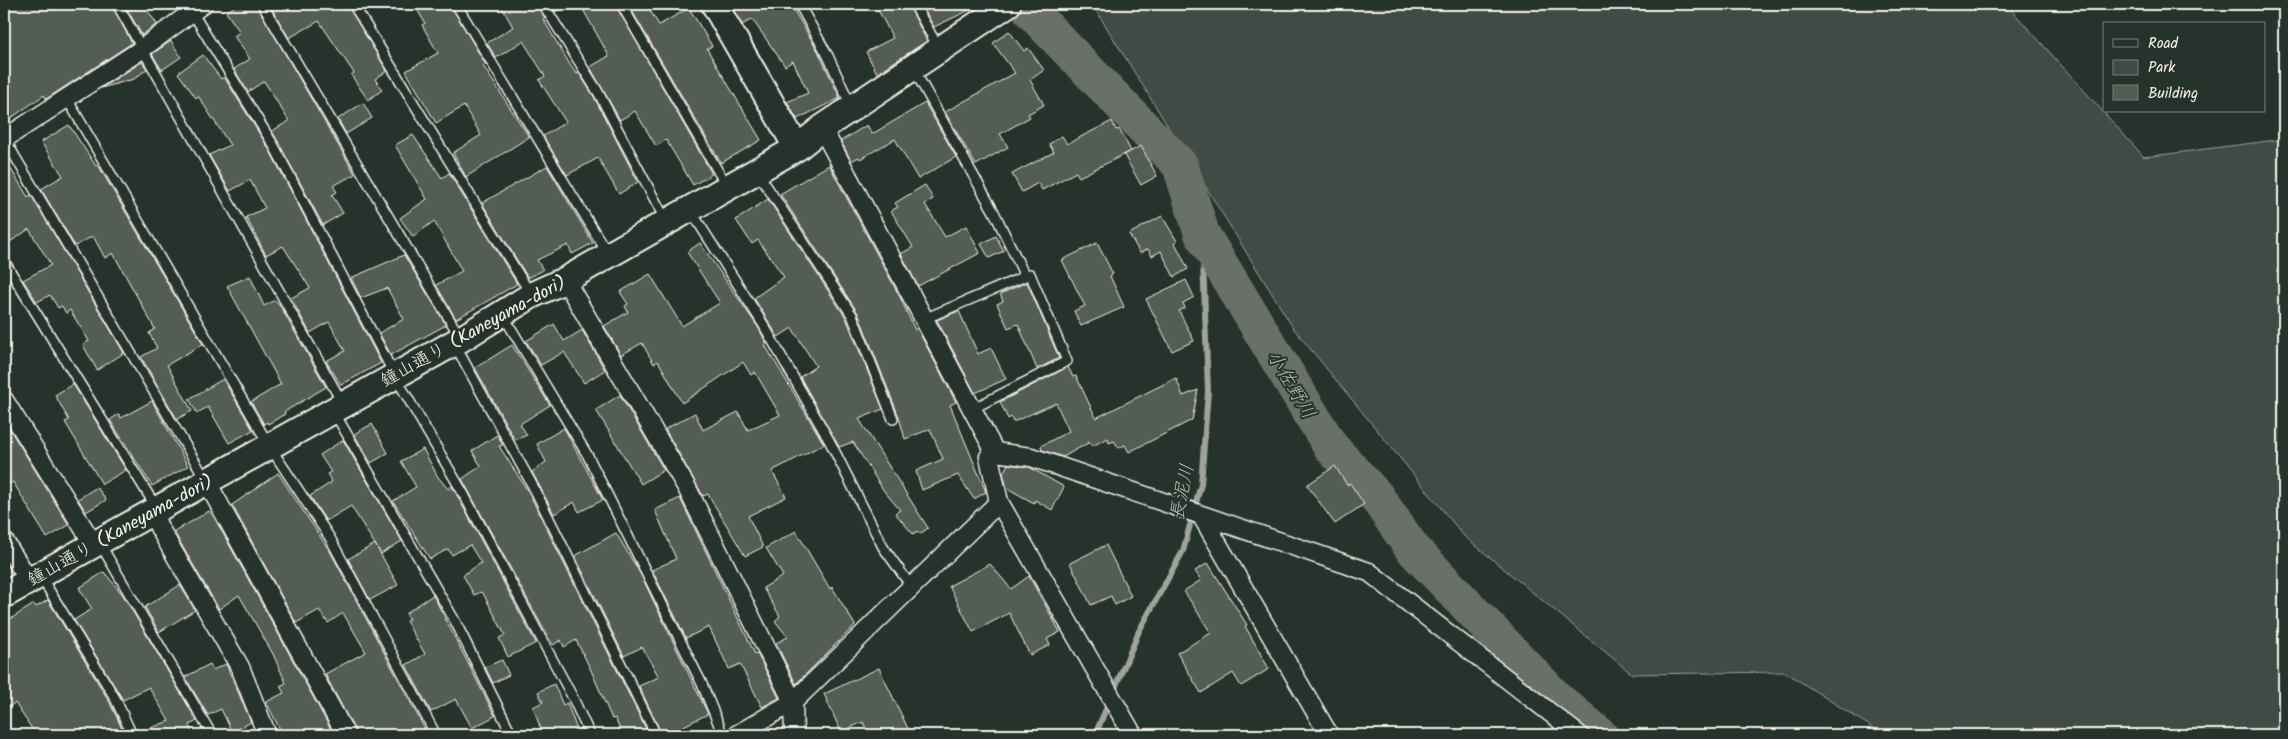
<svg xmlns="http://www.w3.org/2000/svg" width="2288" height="739" viewBox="0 0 2288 739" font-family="Kalam,'Klee One',sans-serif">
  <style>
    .green { fill: #414b45; stroke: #9a9e96 }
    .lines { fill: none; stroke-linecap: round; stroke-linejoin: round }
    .stream { stroke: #9fa39b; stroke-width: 6 }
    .river { stroke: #676f68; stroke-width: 36 }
    .building { fill: #525c55; stroke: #f4f1e8 }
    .lane-casing { stroke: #f4f1e8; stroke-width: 12 }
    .street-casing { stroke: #f4f1e8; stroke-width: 21 }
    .secondary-casing { stroke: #f4f1e8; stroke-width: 29 }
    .lane { stroke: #26332d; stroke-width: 9 }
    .street { stroke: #26332d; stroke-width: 18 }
    .secondary { stroke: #26332d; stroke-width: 25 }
    .labels { text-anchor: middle; stroke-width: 4; stroke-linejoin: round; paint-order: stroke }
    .street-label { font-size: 18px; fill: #f4f1e8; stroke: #26332d }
    .water-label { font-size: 19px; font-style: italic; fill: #bcbdb5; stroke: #26332d }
  </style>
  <rect width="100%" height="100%" fill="#26332d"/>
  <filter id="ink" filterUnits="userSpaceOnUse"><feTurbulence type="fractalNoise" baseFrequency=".02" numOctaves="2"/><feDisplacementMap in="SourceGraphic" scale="10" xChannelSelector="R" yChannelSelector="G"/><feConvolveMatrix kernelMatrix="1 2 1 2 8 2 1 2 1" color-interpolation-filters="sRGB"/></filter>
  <g filter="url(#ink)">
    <path class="green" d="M1092,4H2006L2144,157L2284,139V735H1884L1785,672L1632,674L1464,536L1294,329Z"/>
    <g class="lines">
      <path class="stream" d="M1095,735L1139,631L1183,551L1201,484L1208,391L1202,234"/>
      <path class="river" d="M1030,4L1031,11L1041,22L1180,165L1202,234L1331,447L1376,496L1412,548L1557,699L1600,735"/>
    </g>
    <path class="building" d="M4,4H111L132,43L46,99L44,95L4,123V94L12,87L4,73Z
      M124,4H143L157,24L142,35Z
      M238,4H256L355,174L333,186L337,192L332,195L343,213L323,225L272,131L289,121L264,81L248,92L234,69L250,59L234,36L240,32L226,12Z
      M269,4H347L387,71L375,79L382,90L368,100L351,75L354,73L319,21L289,38Z
      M414,4H450L486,65L483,66L529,137L466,177L453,153L481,135L464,106L436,123L406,71L438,53L422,25L425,23Z
      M500,4H537L545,18L543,19L572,68L577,74L579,73L593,95L638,182L619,194L598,158L567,175L543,136L566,122L539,80L545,76L523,41L496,58L487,43L513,27Z
      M550,4H570L555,12Z
      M580,4H615L712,174L693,185L666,140L656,146L635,111L620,120L590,67L609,56Z
      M628,4H646L659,25L689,8L712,46L707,49L761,140L721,163Z
      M730,4H790L818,51L840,98L797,119L787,102L808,93L793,61L785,66L752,19L742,25Z
      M875,4H908L927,41L877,73L866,52L893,38Z
      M921,4H982L934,27Z
      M1009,31L1024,51L1028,48L1044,70L1030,80L1044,105L1028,114L1030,117L1000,134L1008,147L976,165L945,112L1015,73L993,43Z
      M171,41L181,57L162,70L152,54Z
      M203,55L221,79L224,77L269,149L381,363L341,385L326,361L345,351L329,322L310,333L291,298L310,288L283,246L266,255L246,217L265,208L250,180L230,191L209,155L230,145L198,96L196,98L178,73Z
      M142,62L147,69L134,79L101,88Z
      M363,103L372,118L346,134L338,119Z
      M925,103L956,157L918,179L895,139L860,159L859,157L851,161L841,141L867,125L872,134Z
      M1112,121L1116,130L1119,129L1131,151L1079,177L1076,172L1042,190L1038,183L1022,192L1012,174L1054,152L1049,144L1062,136L1067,144Z
      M69,125L96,166L98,165L203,344L167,365L192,411L177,419L141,357L157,348L149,333L155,329L113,253L105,258L93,236L75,246L41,189L63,176L41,142Z
      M413,135L442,178L449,173L517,284L456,319L436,285L462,271L434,221L413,237L400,218L427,199L395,145Z
      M1141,146L1157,176L1141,185L1124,155Z
      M4,158L28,197L31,195L124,353L97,370L83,345L89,341L70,310L66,313L62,306L58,308L50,295L37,302L23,280L51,265L29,229L4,246Z
      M829,165L899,295L915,330L917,328L956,402L950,405L986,492L974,499L958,475L922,490L916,471L943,459L930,429L905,439L899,417L858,313L780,194Z
      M547,166L593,243L572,254L568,245L537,260L543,270L528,278L482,203Z
      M925,185L933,199L925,204L945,237L966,226L980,253L918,286L901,254L913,247L891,211L898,207L895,203Z
      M768,199L846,318L883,409L859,419L928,528L920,534L917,531L913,534L895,513L900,510L884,491L853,442L839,447L800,377L816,366L792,328L778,337L754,298L784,277L758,240L752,244L736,220Z
      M1162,216L1177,241L1175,243L1188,269L1174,277L1161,251L1152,256L1148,249L1140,253L1129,234Z
      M996,236L1004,251L989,258L981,244Z
      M700,243L758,327L767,344L765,345L824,444L772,471L786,497L748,516L763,547L745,556L708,494L703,496L665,429L695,413L703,430L738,412L748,430L780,415L755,372L751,375L743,362L682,403L658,361L654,364L642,343L621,355L604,326L628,312L625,306L628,304L620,292L650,274L682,326L720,303L687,252Z
      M1097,243L1113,274L1110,276L1124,307L1081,326L1074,311L1085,306L1062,260Z
      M404,255L446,325L391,355L379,333L404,319L387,288L361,298L351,278Z
      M250,276L264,306L275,300L279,304L326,387L284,412L285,414L268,424L267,422L264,424L251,402L281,384L227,286Z
      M1186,280L1194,297L1183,303L1185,308L1179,311L1194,341L1172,351L1146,299Z
      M1027,282L1059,358L1037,369L1018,324L1008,328L997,304L1003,301L1000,294Z
      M959,311L978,354L991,348L1006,379L975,393L937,320Z
      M554,324L564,341L582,330L605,370L584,383L564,352L541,365L526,341Z
      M512,345L550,405L520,424L527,435L515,440L475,368Z
      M1068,367L1073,377L1076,376L1096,418L1176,378L1183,396L1198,390L1192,420L1129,452L1125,445L1119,448L1114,441L1109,443L1108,438L1092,446L1090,442L1063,457L1042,450L1041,446L1069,431L1056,403L1013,422L1011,417L1008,419L1000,402Z
      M223,379L253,430L229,443L208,407L197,413L189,399Z
      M73,384L126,470L102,484L65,422L69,420L55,395Z
      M620,395L664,470L641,484L596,410Z
      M152,401L188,466L152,486L110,420L119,414L121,418Z
      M4,420L69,525L47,538L13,482L4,487Z
      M372,424L388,453L371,463L354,434Z
      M564,428L603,500L579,512L574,502L554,514L532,472L546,462L537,444Z
      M497,435L503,445L499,446L529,493L649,735H622L615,718L612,719L590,668L576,640L564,647L561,640L553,645L548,637L462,479L481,466L472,451Z
      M343,440L402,541L381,554L351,506L326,521L310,496L332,482L327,474L331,472L320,455Z
      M423,449L438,477L448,489L452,486L536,643L508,657L499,638L505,635L484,595L481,592L474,595L463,575L481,563L470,545L452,555L448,549L430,559L393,501L416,487L401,461Z
      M1008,464L1029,467L1064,487L1052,510L1035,500L1034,503L1007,488L1003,473Z
      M1335,466L1347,485L1350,483L1364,504L1335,524L1307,485Z
      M278,473L331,553L428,735H357L325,674L366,652L343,613L328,623L319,610L296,623L232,505Z
      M97,487L106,500L86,512L78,499Z
      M680,498L755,654L757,653L779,698L762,707L740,664L729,669L709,627L686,638L652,570L676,559L655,510Z
      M209,511L214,517L334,735H298L295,729L283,735L266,702L284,693L280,686L286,683L273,654L239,595L219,609L174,532Z
      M796,531L830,589L832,587L855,625L796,684L776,643L788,637L775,621L780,616L763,588L783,576L766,548Z
      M616,533L641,575L708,714L665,735H662L639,686L659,677L642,647L624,656L575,556Z
      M375,544L398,585L370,600L348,559Z
      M1106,545L1131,596L1115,605L1111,596L1091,605L1070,563Z
      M1208,563L1247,625L1245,626L1269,669L1241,686L1233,673L1201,693L1177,653L1211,633L1184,591L1201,580L1195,571Z
      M990,564L1011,589L1029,576L1060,632L1047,639L1050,645L1030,655L1009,613L973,632L949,586Z
      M104,572L123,595L197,721L189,725L193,735H138V733L169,721L149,687L123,700L74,620L92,609L79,588Z
      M180,585L195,610L159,632L145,607Z
      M433,595L495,716L472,728L456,699L431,712L406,665L425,654L406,621L409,619L406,613Z
      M48,600L109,701L125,735H36L15,703L4,710V623L34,604L36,607Z
      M502,660L509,675L493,683L485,667Z
      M210,664L213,670L226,664L251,722L232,732L221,709L208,715L185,677Z
      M879,668L911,735H869L863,722L841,732L824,694Z
      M554,684L563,705L567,703L579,735H543L533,707L543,702L538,692Z"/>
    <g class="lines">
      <g class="lane-casing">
        <path id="lane" d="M117,4L343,404
          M262,4L460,337
          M353,4L530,293
          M456,4L608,254
          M543,4L598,92L666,221
          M621,4L726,185
          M799,4L828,56L851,106
          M914,4L938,47
          M192,12L274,146L395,376L463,493L572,696L590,735
          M913,68L994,212L1023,272L1022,276
          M66,97L270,447L330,538L436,735
          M4,138L206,480
          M758,173L852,315L893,419
          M691,211L763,324L830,442L883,547L911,586
          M4,261L156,507
          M503,315L588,456L702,684L723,735
          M924,319L1030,274L1067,361L972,409
          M455,345L535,490L656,735
          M334,412L455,621L512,735
          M99,542L212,735
          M41,577L115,698L132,735"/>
      </g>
      <g class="street-casing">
        <path id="street" d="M822,128L995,452
          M4,139L136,53L203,4
          M565,280L687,488L793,702L794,735
          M4,400L94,545
          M995,452L1031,457L1369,572L1579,735
          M995,452L989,457L999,502L1133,735
          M207,482L346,735
          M152,513L160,529L240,667L267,735
          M1201,515L1329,735
          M4,541L29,580
          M736,735L793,702L999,502"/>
      </g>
      <g class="secondary-casing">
        <path id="secondary" d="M714,4L797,148
          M4,595L461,339L532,295L565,280L797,148L822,128L1008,4"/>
      </g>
      <use href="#lane" class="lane"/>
      <use href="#street" class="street"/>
      <use href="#secondary" class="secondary"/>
    </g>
  </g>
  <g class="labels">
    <g class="street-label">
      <text transform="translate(473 331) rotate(-29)" y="6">鐘山通り (Kaneyama-dori)</text>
      <text transform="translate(120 530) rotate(-29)" y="6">鐘山通り (Kaneyama-dori)</text>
    </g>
    <g class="water-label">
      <text transform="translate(1292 384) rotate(59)" y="7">小佐野川</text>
      <text transform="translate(1181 492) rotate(-79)" y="7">長泥川</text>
    </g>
  </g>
  <rect width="2288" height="739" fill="none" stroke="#26332d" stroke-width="20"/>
  <rect x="10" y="10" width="2268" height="719" fill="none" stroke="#f4f1e8" stroke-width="2" filter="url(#ink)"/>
  <rect x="2103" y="22" width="162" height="90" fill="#26332d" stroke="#787f78"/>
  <rect x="2113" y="39" width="25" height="8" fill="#26332d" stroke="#787f78"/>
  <text x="2148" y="48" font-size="15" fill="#f4f1e8">Road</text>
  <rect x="2113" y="60" width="25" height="15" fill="#414b45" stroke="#787f78"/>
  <text x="2148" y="72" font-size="15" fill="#f4f1e8">Park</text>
  <rect x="2113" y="85" width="25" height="15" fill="#525c55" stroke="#787f78"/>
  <text x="2148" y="98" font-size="15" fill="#f4f1e8">Building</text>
</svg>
